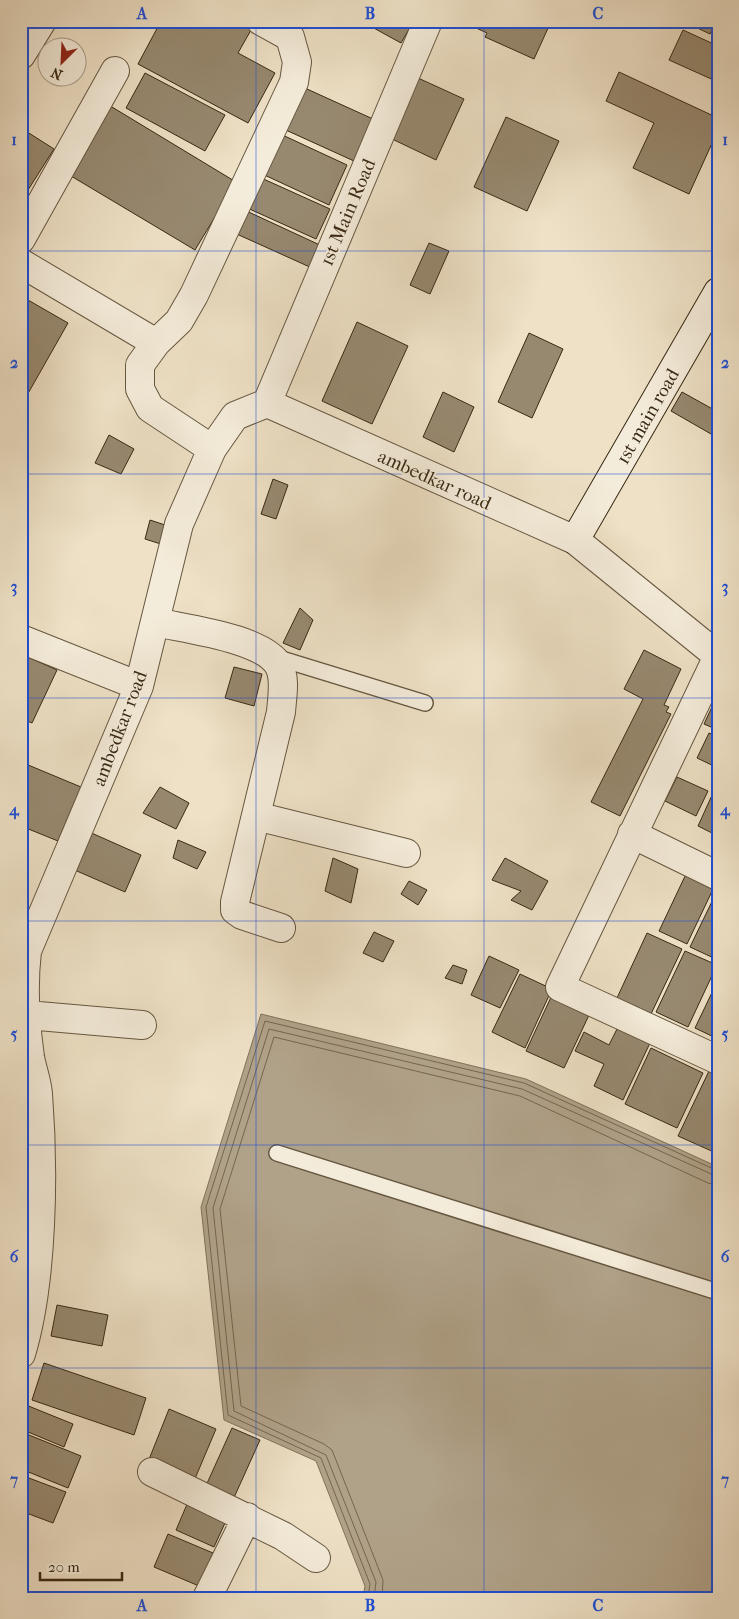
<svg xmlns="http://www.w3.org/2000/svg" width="739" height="1619" viewBox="0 0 739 1619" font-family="'IM FELL French Canon',serif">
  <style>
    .water { fill: #b0a289; stroke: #80725a }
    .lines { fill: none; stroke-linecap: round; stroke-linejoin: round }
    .shore { stroke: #74664e; stroke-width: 1 }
    .building { fill: #978970; stroke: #382913 }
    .lane-casing { stroke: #665740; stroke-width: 18 }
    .street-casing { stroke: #665740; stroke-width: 30 }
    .secondary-casing { stroke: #382913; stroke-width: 30 }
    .lane { stroke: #f4ecda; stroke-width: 15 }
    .street { stroke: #f4ecda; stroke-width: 28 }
    .secondary { stroke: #f4ecda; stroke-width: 28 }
    .grid { fill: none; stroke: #1d4ed8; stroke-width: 1; stroke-opacity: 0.55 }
    .labels { text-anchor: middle; stroke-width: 4; stroke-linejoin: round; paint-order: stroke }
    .street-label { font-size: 19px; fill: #382913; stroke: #f4ecda }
    .neatline { fill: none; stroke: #1d4ed8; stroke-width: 2 }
    .grid-label { font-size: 16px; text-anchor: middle; font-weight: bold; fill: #1d4ed8 }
  </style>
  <rect width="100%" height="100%" fill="#eee1c6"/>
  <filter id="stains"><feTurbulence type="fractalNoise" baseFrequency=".004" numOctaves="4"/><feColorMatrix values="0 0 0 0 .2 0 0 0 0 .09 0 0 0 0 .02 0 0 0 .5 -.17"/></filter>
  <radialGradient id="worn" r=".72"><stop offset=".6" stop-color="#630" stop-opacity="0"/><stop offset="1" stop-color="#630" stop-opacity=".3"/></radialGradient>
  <path class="water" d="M261,1014L526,1079L718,1167V1598H363L365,1586L316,1461L224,1420L201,1207Z"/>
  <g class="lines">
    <path class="shore" d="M368,1598L370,1584L321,1458L228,1415L206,1207L265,1021L524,1083L718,1171
      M374,1598L376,1582L326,1455L234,1411L213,1208L269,1029L522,1089L718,1177
      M382,1598L383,1580L332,1450L324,1444L241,1406L220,1209L274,1037L520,1096L708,1183L718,1185"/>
  </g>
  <path class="building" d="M161,21L255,23L238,53L275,73L248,123L138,64Z
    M361,21H408L412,24L401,43Z
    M461,21H538L549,26L534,59L485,37L487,33Z
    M674,21H687L685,26Z
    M691,21H716L710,34L689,24Z
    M683,30L718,46V82L669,60Z
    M619,72L718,118V130L689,194L633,168L654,123L606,101Z
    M145,73L225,115L205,151L126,108Z
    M418,78L464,99L436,160L390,138Z
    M296,84L373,119L354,161L277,126Z
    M107,104L236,182L195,250L66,173Z
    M506,117L559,141L527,211L474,187Z
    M21,128L54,149L21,201Z
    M276,132L347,165L329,205L258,172Z
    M259,177L330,209L316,239L245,207Z
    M240,208L322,246L312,268L230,231Z
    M429,243L449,251L430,294L410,285Z
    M21,296L68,323L26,397L21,395Z
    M357,322L408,346L372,424L322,401Z
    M529,333L563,349L532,418L498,402Z
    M443,392L474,407L454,452L423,437Z
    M682,392L718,412V438L671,411Z
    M109,435L134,449L121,474L95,463Z
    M273,479L288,485L276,519L261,514Z
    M150,520L171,527L164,545L145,539Z
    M300,608L313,620L300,650L283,643Z
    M644,650L681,669L664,705L669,707L666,712L671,714L620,816L591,802L643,699L624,689Z
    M21,654L57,670L32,723L21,718Z
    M234,667L262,674L254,706L225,698Z
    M718,694V730L704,724Z
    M709,733L718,737V768L697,758Z
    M21,762L81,787L58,841L21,826Z
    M677,777L708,791L696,816L665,801Z
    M160,787L189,803L176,829L143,813Z
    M713,793L718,796V836L698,826Z
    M87,831L141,855L125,892L70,868Z
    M178,840L206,852L197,869L173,858Z
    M333,858L358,869L351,903L325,891Z
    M505,858L548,881L532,910L511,900L521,891L492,880Z
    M687,872L715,885L687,944L659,931Z
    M409,881L427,890L418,905L401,894Z
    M718,889V960L690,947Z
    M374,932L394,941L383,962L363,953Z
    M647,933L682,949L651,1014L617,998Z
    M685,951L717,965L688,1027L656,1012Z
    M489,956L519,970L500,1008L471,995Z
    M453,965L467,970L462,984L445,978Z
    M520,974L552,989L525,1048L492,1032Z
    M718,980V1039L695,1028Z
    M552,995L590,1013L564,1068L526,1051Z
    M618,1027L650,1043L623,1100L594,1086L604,1064L575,1051L584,1032L609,1045Z
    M651,1048L703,1073L677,1128L625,1104Z
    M709,1071L718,1075V1149L716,1153L678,1136Z
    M57,1305L108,1315L102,1346L51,1336Z
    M44,1363L146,1398L134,1435L32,1400Z
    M26,1405L73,1424L64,1447L21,1429V1417Z
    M169,1409L216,1429L194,1481L148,1462Z
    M232,1428L260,1440L232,1502L204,1490Z
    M24,1433L81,1456L68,1488L21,1469V1440Z
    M21,1475L66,1492L53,1523L21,1511Z
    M191,1495L230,1512L214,1547L176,1530Z
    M168,1534L213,1553L199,1586L154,1567Z"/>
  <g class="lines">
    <g class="lane-casing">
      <path id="lane" d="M275,657L425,703
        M277,1153L718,1292"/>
    </g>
    <g class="street-casing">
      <path id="street" d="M21,55L42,21
        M21,239L115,71
        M21,263L156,343L140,365V389L150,408L212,449
        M156,343L179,321L194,295L294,82L297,62L290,37L261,21
        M267,403L428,21
        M155,622C185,629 264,638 279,666C286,679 282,697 281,712L235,902V910L242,915L281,928
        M21,639L139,686
        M718,656L560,987L718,1060
        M256,816L406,853
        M632,834L718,876
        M27,1015L142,1025
        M21,1354C43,1281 44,1170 38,1094C37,1081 32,1069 30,1057C25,1022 23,985 27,951L139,686L179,524L212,449L235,416L267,403L575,540L718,656
        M152,1472L283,1536L316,1558
        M207,1598L247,1517"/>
    </g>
    <g class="secondary-casing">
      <path id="secondary" d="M575,540L718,292"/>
    </g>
    <use href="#lane" class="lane"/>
    <use href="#street" class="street"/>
    <use href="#secondary" class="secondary"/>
  </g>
  <path class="grid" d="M256,21V1598M484,21V1598M21,251H718M21,474H718M21,698H718M21,921H718M21,1145H718M21,1368H718"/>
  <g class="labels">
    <g class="street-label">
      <text transform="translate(347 212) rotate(-67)" y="7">1st Main Road</text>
      <text transform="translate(647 416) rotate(-60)" y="7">1st main road</text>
      <text transform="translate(435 479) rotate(24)" y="7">ambedkar road</text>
      <text transform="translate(119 728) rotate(-69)" y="7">ambedkar road</text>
    </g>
  </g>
  <rect width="739" height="1619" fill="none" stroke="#eee1c6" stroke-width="55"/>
  <g transform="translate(62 62) rotate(204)"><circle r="24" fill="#f4ecda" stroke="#a99e8a"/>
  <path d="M0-4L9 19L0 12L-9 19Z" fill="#8f2418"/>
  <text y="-8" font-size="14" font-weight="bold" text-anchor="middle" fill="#382913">N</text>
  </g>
  <path d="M40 1572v8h82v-8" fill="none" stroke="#382913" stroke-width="2.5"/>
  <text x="48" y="1572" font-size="15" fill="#382913" stroke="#f4ecda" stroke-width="4" paint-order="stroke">20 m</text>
  <rect x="28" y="28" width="684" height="1564" class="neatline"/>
  <g class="grid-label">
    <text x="142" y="19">A</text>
    <text x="370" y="19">B</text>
    <text x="598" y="19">C</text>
    <text x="14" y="145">1</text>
    <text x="725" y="145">1</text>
    <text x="14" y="368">2</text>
    <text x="725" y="368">2</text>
    <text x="14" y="592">3</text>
    <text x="725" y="592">3</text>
    <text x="14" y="815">4</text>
    <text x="725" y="815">4</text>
    <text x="14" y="1039">5</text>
    <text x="725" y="1039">5</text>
    <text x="14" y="1262">6</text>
    <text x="725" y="1262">6</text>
    <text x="14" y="1485">7</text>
    <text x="725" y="1485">7</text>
    <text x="142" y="1611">A</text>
    <text x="370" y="1611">B</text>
    <text x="598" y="1611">C</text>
  </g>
  <rect width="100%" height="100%" filter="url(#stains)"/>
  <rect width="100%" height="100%" fill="url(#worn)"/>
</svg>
